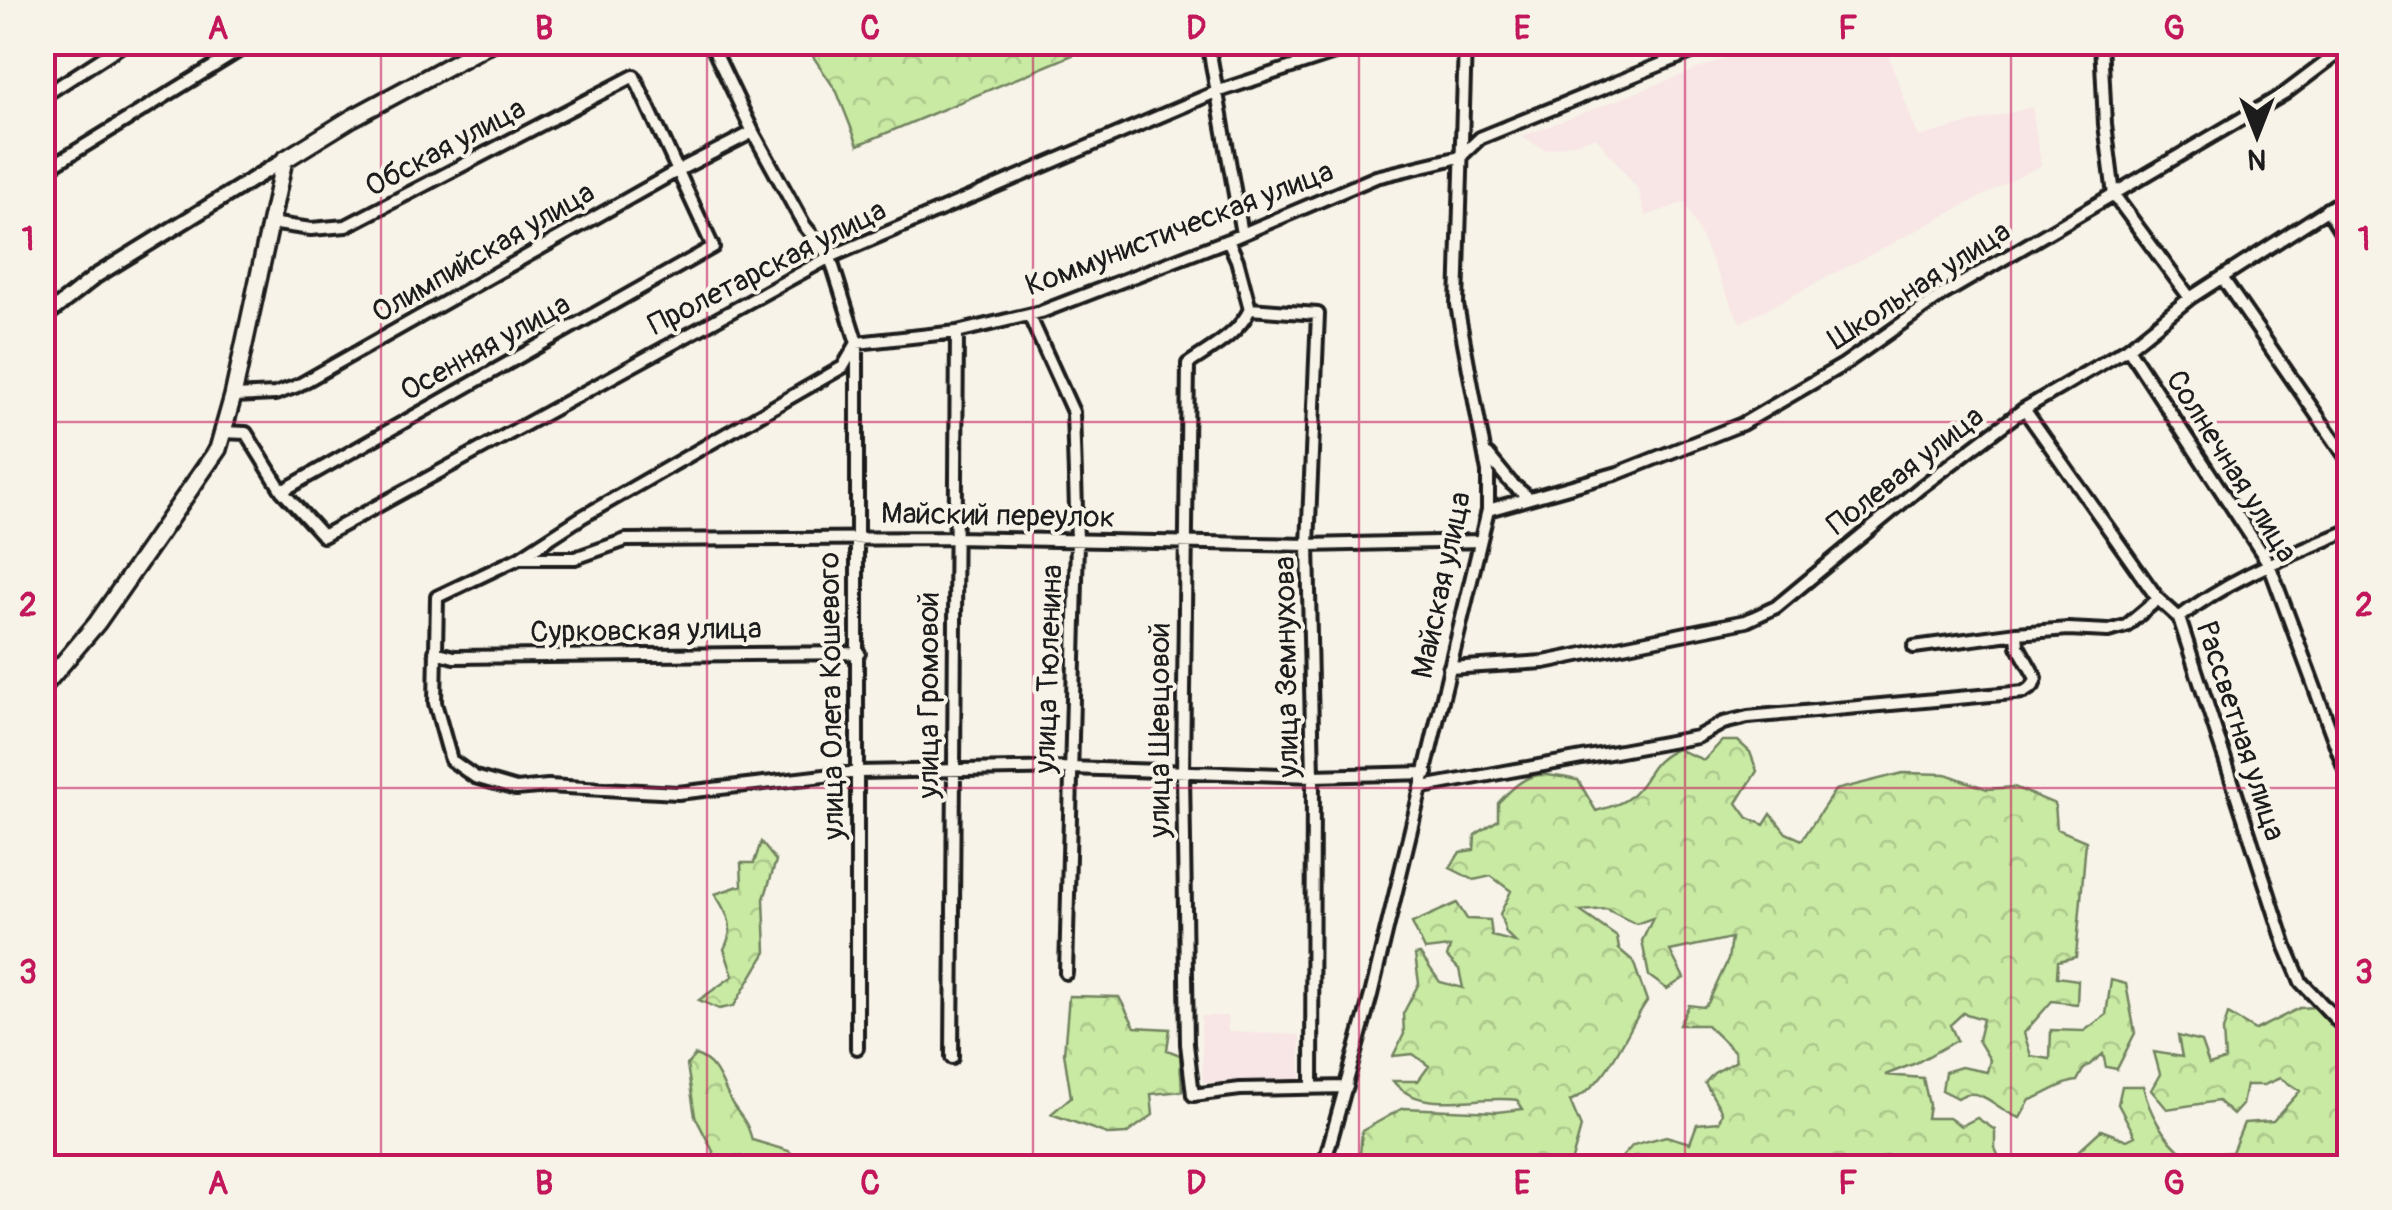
<svg xmlns="http://www.w3.org/2000/svg" width="2392" height="1210" viewBox="0 0 2392 1210" font-family="Pangolin,sans-serif">
  <style>
    .built { fill: #f8e5e5 }
    .forest { fill: url(#forest-crowns); stroke: #728360; stroke-width: 2.5 }
    .lines { fill: none; stroke-linecap: round; stroke-linejoin: round }
    .minor-casing { stroke: #1c1c1c; stroke-width: 18 }
    .tertiary-casing { stroke: #1c1c1c; stroke-width: 20 }
    .secondary-casing { stroke: #1c1c1c; stroke-width: 22 }
    .minor { stroke: #f7f3e8; stroke-width: 10 }
    .tertiary { stroke: #f7f3e8; stroke-width: 12 }
    .secondary { stroke: #f7f3e8; stroke-width: 15 }
    .grid { fill: none; stroke: #c2185b; stroke-width: 2.5; stroke-opacity: 0.55 }
    .labels { text-anchor: middle; stroke-width: 8; stroke-linejoin: round; paint-order: stroke }
    .street-label { font-size: 30px; fill: #1c1c1c; stroke: #f7f3e8 }
    .neatline { fill: none; stroke: #c2185b; stroke-width: 4 }
    .grid-label { font-size: 32px; text-anchor: middle; font-weight: bold; fill: #c2185b }
  </style>
  <defs>
    <pattern id="forest-crowns" width="20" height="18" patternUnits="userSpaceOnUse" patternTransform="scale(2.5)"><rect width="20" height="18" fill="#c9eaa3"/><path d="M2 6a3 3 0 1 1 6 0M12 15a3 3 0 1 1 6 0" fill="none" stroke="#acc88c"/></pattern>
  </defs>
  <rect width="100%" height="100%" fill="#f7f3e8"/>
  <filter id="ink" filterUnits="userSpaceOnUse"><feTurbulence type="fractalNoise" baseFrequency=".01" numOctaves="2"/><feDisplacementMap in="SourceGraphic" scale="20" xChannelSelector="R" yChannelSelector="G"/><feConvolveMatrix kernelMatrix="1 2 1 2 8 2 1 2 1" color-interpolation-filters="sRGB"/></filter>
  <g filter="url(#ink)">
    <path class="built" d="M1765,43H1884L1918,137L2032,107L2041,165L1740,323L1685,202L1646,216L1638,189L1596,137L1546,150L1521,137Z
      M1201,1016H1227L1228,1032L1300,1035L1301,1081L1203,1082Z"/>
    <path class="forest" d="M804,43H1101L858,145L837,92Z
      M1722,741H1738L1750,752L1757,771L1737,803L1748,818L1764,825L1771,814L1786,833L1802,840L1835,790L1903,773L1946,774L1987,789L2014,787L2055,804L2057,829L2086,841L2076,957L2058,961L2057,977L2078,980L2077,1004L2052,1001L2024,1033L2031,1056L2050,1059L2051,1030L2084,1031L2106,1015L2111,980L2126,984L2135,1033L2117,1069L2106,1067L2103,1054L2083,1070L2077,1081C2059,1083 2047,1095 2030,1100L2020,1118C1998,1112 1981,1083 1958,1098L1942,1090L1945,1072L1961,1067L1987,1072L1990,1060L1978,1040L1983,1019L1963,1013L1950,1025L1957,1040L1916,1063L1885,1075L1923,1078L1929,1105L1927,1118H1949L1961,1126L1977,1118L1995,1130V1148L2003,1167H1613L1633,1145L1666,1136L1690,1143L1697,1124L1719,1122L1722,1112L1705,1083L1714,1073L1736,1061L1734,1051L1707,1025H1679L1689,1005L1703,1007L1708,1003L1728,960L1731,938L1670,951L1684,978L1667,989L1649,976L1642,941L1653,918L1636,924L1606,909L1580,911L1617,937L1619,949L1633,961L1647,1001C1624,1034 1609,1085 1570,1101L1581,1127L1570,1167H1359L1362,1131L1403,1108L1497,1112L1523,1109L1517,1100C1477,1094 1420,1116 1393,1081H1418L1429,1066L1413,1054L1393,1056L1404,1034L1403,1014L1419,983L1415,955L1420,954L1440,982L1463,988L1459,969L1447,957L1450,947L1425,950L1412,923L1457,903L1467,919L1490,920L1492,936L1515,942L1506,933L1500,914L1511,891L1491,876L1474,880L1450,868L1460,852L1474,850L1475,835L1498,820V803C1530,770 1533,772 1578,780L1596,811C1606,808 1619,805 1627,799C1651,781 1645,763 1677,749L1704,760Z
      M761,842L776,861L764,899L766,952L734,1006L719,1009L699,1000L733,976L724,949C736,926 728,915 715,894L742,885L741,863H754Z
      M1069,996L1119,997L1135,1027L1170,1029L1167,1050L1180,1055L1182,1091L1151,1094L1153,1115L1126,1134L1110,1135L1051,1114L1071,1097L1064,1053Z
      M2349,1005V1167L2057,1168L2058,1162L2078,1166L2077,1152L2101,1130L2127,1140L2135,1136L2118,1104L2122,1086H2143C2149,1113 2164,1139 2186,1156L2232,1152L2244,1123L2273,1121L2300,1091L2280,1078L2264,1085H2246L2242,1105L2233,1115L2218,1101L2167,1109L2151,1090L2160,1074L2154,1052L2182,1057L2178,1036L2201,1042L2209,1065L2225,1060L2223,1031L2228,1014L2255,1030L2300,1008Z
      M695,1055C719,1062 722,1087 733,1105C743,1120 747,1121 752,1140L789,1151L808,1167H721L695,1116L687,1065Z"/>
    <g class="lines">
      <g class="minor-casing">
        <path id="minor" d="M710,42L753,132L804,225L830,257L857,343V1048
          M1208,42L1242,234
          M2101,42L2105,124L2114,195L2190,298
          M42,97L127,42
          M42,172L253,42
          M2327,209L2350,246
          M270,223L311,229L346,226L634,76L713,247L282,491
          M1228,240L1237,260L1250,309C1238,335 1211,348 1188,364L1183,773L1187,1044L1193,1095L1240,1089L1347,1087
          M2223,279L2350,463
          M1250,309L1318,314L1308,545L1313,776L1312,1088
          M1029,315L1073,412L1077,541L1066,973
          M2128,348L2269,564L2350,783
          M233,396L275,394L297,386L677,171L753,132
          M2024,409L2158,599L2179,618L2286,947L2301,982L2350,1034
          M222,432L246,433L282,491L323,536L830,257L1216,92L1368,42
          M1488,455L1511,483L1529,498
          M1488,510L1618,473L1742,424L1843,365L1942,295L2284,94L2350,44
          M520,558H575L626,540L954,538L1308,545L1480,541
          M2179,618C2229,578 2291,555 2350,530
          M1914,647L2017,633L2068,629L2108,631L2126,626L2158,599
          M435,652L454,657L859,653
          M1449,668L1544,662L1746,621L1776,607L1921,487L2024,409L2128,348L2190,298L2350,195
          M1427,773L1313,776L1069,768L858,772L678,793L548,786L516,789L475,777L451,760L435,703L437,597L519,558L582,517L843,367L857,343L957,332L1041,312L1228,240L1376,177L1460,157L1480,138L1716,42
          M1423,787L1697,737L1723,723L1748,717L2024,692L2033,686L2036,678L2018,646L2017,633
          M952,1058L957,332
          M1323,1168L1371,995L1488,510V472L1457,305L1465,42"/>
      </g>
      <g class="tertiary-casing">
        <path id="tertiary" d="M42,319L96,276L284,160"/>
      </g>
      <g class="secondary-casing">
        <path id="secondary" d="M42,688L97,623L218,449L233,396L284,160L352,118L493,42"/>
      </g>
      <use href="#minor" class="minor"/>
      <use href="#tertiary" class="tertiary"/>
      <use href="#secondary" class="secondary"/>
    </g>
  </g>
  <path class="grid" d="M381,42V1168M707,42V1168M1033,42V1168M1359,42V1168M1685,42V1168M2011,42V1168M42,422H2350M42,788H2350"/>
  <g class="labels">
    <g class="street-label">
      <text transform="translate(445 147) rotate(-28)" y="10">Обская улица</text>
      <text transform="translate(1179 228) rotate(-21)" y="10">Коммунистическая улица</text>
      <text transform="translate(483 252) rotate(-30)" y="10">Олимпийская улица</text>
      <text transform="translate(767 267) rotate(-27)" y="10">Пролетарская улица</text>
      <text transform="translate(1919 285) rotate(-33)" y="10">Школьная улица</text>
      <text transform="translate(485 347) rotate(-29)" y="10">Осенняя улица</text>
      <text transform="translate(2232 466) rotate(58)" y="10">Солнечная улица</text>
      <text transform="translate(1905 470) rotate(-38)" y="10">Полевая улица</text>
      <text transform="translate(998 515) rotate(1)" y="10">Майский переулок</text>
      <text transform="translate(1441 585) rotate(-78)" y="10">Майская улица</text>
      <text transform="translate(646 630) rotate(-1)" y="10">Сурковская улица</text>
      <text transform="translate(1286 667) rotate(-91)" y="10">улица Земнухова</text>
      <text transform="translate(1048 669) rotate(-88)" y="10">улица Тюленина</text>
      <text transform="translate(928 695) rotate(-90)" y="10">улица Громовой</text>
      <text transform="translate(831 696) rotate(-91)" y="10">улица Олега Кошевого</text>
      <text transform="translate(1159 730) rotate(-90)" y="10">улица Шевцовой</text>
      <text transform="translate(2241 731) rotate(72)" y="10">Рассветная улица</text>
    </g>
  </g>
  <rect width="2392" height="1210" fill="none" stroke="#f7f3e8" stroke-width="110"/>
  <g transform="translate(2257 135) rotate(180)" stroke="#f7f3e8" stroke-width="8" paint-order="stroke">
  <path d="M0-8L18 38L0 25L-18 38Z" fill="#1c1c1c"/>
  <text y="-15" font-size="28" font-weight="bold" text-anchor="middle" fill="#1c1c1c">N</text>
  </g>
  <rect x="55" y="55" width="2282" height="1100" class="neatline"/>
  <g class="grid-label">
    <text x="218" y="39">A</text>
    <text x="544" y="39">B</text>
    <text x="870" y="39">C</text>
    <text x="1196" y="39">D</text>
    <text x="1522" y="39">E</text>
    <text x="1848" y="39">F</text>
    <text x="2174" y="39">G</text>
    <text x="28" y="250">1</text>
    <text x="2364" y="250">1</text>
    <text x="28" y="616">2</text>
    <text x="2364" y="616">2</text>
    <text x="28" y="983">3</text>
    <text x="2364" y="983">3</text>
    <text x="218" y="1194">A</text>
    <text x="544" y="1194">B</text>
    <text x="870" y="1194">C</text>
    <text x="1196" y="1194">D</text>
    <text x="1522" y="1194">E</text>
    <text x="1848" y="1194">F</text>
    <text x="2174" y="1194">G</text>
  </g>
</svg>
